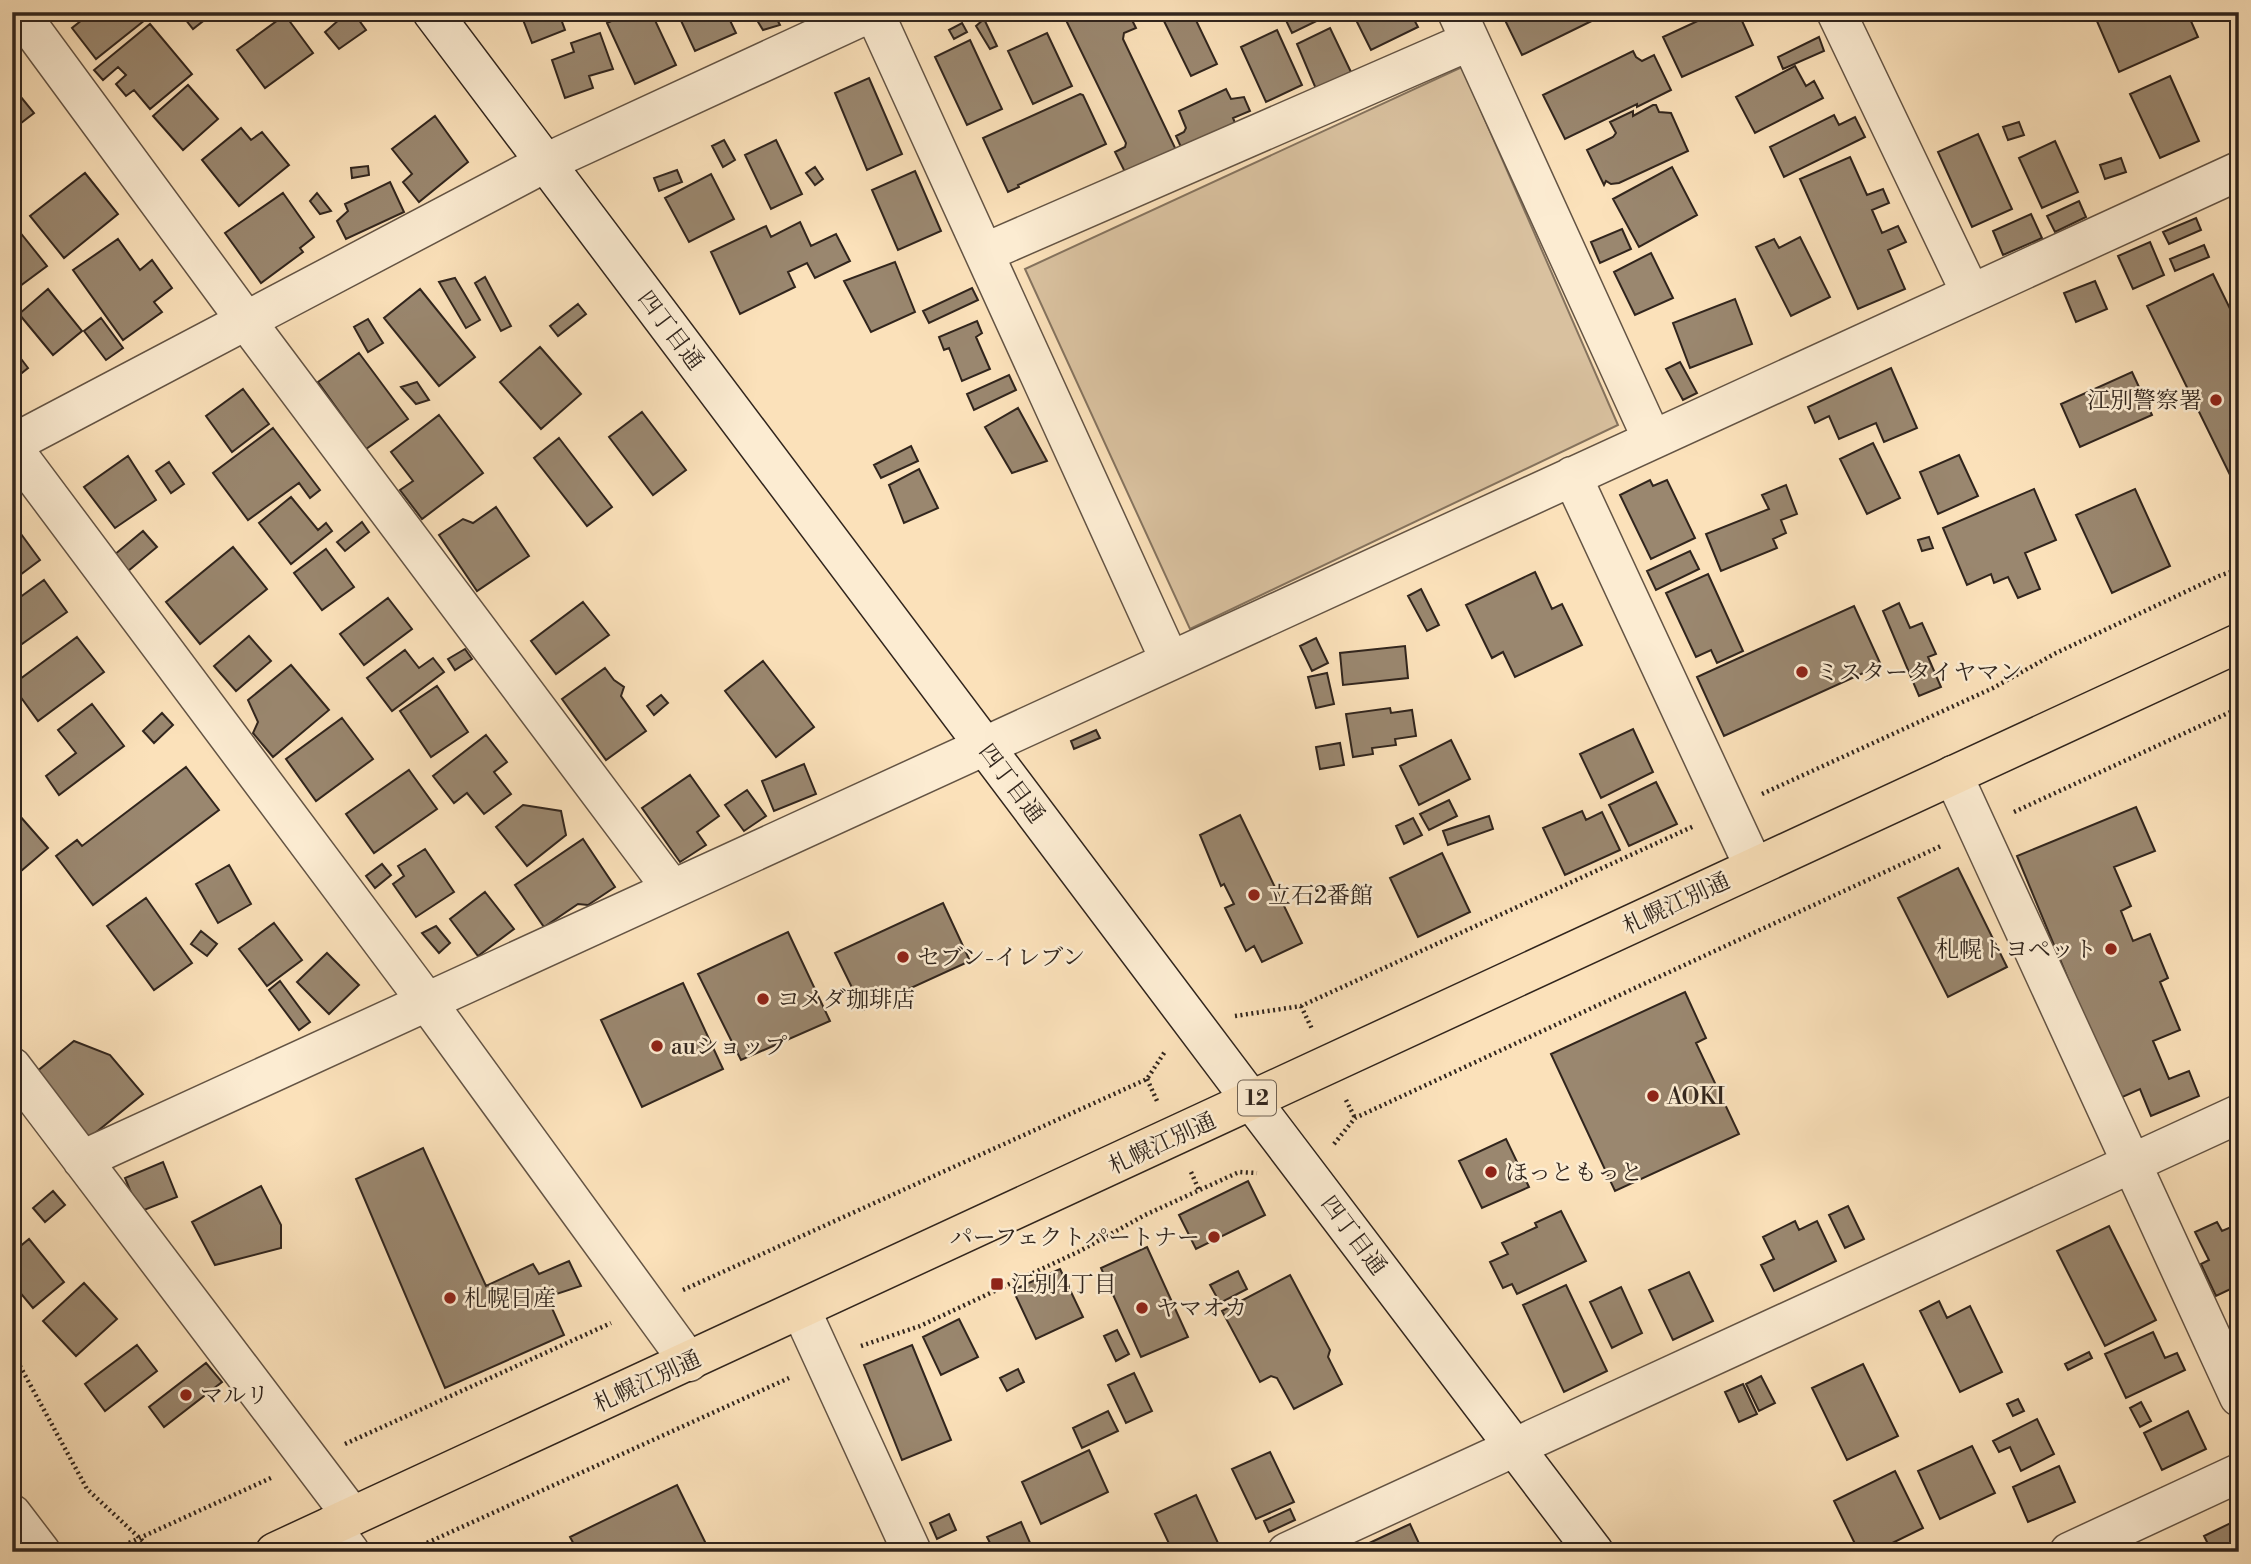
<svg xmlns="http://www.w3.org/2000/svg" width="2251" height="1564" viewBox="0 0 2251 1564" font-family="'Libre Bodoni','Noto Serif JP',serif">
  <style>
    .green { fill: #d9c19f; stroke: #85735e; stroke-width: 2 }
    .building { fill: #9a876f; stroke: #31251d; stroke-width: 2 }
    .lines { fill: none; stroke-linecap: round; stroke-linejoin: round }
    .street-casing { stroke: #645444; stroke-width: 41 }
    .secondary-casing { stroke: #31251d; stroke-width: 41 }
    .highway-casing { stroke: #31251d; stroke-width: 41 }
    .path { stroke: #31251d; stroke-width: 4.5; stroke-dasharray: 2 3.5; stroke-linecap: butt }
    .street { stroke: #fcecd2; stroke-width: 38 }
    .secondary { stroke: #fcecd2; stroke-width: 38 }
    .highway { stroke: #fbe1ba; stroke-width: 38 }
    .poi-dot { fill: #8f2418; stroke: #fcecd2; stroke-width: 2.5 }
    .labels { text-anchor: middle; stroke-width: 5; stroke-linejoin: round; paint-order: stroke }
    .shield { fill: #fcecd2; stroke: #6e6153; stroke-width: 2 }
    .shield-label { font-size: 21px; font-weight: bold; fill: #31251d }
    .street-label { font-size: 23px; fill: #31251d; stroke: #fcecd2 }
    .poi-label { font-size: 23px; fill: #31251d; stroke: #fcecd2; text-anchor: start }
  </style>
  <rect width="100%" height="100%" fill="#fbe1ba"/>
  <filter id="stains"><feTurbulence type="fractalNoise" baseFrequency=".00286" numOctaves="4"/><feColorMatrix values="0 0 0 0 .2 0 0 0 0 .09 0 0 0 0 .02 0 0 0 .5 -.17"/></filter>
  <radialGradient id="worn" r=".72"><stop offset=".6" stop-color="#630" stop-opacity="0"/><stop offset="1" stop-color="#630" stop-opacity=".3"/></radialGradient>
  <path class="green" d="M1462,67L1618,425L1190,629L1025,269Z"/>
  <path class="building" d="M92,12H155L96,59L72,28Z
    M185,12H202L207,18L193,29L182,15Z
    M348,12H353L366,30L339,49L325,32Z
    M520,12H577L561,19L565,30L532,43Z
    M631,12H641L645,20L653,16L676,65L635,84L607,23Z
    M677,12H726L736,33L695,51Z
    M752,12H773L780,25L763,30Z
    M1062,12H1128L1136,28L1124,33L1123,39L1177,152L1127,176L1115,152L1125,147L1126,143Z
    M1168,12H1192L1217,64L1191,76L1161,15Z
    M1282,12H1335L1292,33Z
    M1352,12H1410L1418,27L1371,50Z
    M1501,12H1610L1522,55Z
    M1717,12H1738L1753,45L1682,77L1663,37Z
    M2093,12H2187L2198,37L2119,72Z
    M285,15L313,53L265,88L237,50Z
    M984,19L997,46L990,49L976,26Z
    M962,23L967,32L954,39L949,30Z
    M150,24L192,74L150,109L134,90L126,96L116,84L126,75L118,67L103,80L94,70Z
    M1330,28L1351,72L1316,89L1297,44Z
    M1277,30L1302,85L1266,102L1241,47Z
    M600,33L613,69L589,76L593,88L565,98L552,60L574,52L571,43Z
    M1047,33L1072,86L1033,104L1008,51Z
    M1819,37L1824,51L1783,69L1778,57Z
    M970,40L1002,109L967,125L935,57Z
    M1633,51L1636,57L1642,61L1654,55L1671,90L1637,107V104L1565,139L1543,95Z
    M1795,66L1806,86L1814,81L1823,98L1755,133L1736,97Z
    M2170,76L2199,141L2160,158L2130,94Z
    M869,78L902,154L867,170L835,93Z
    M188,85L218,119L183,150L153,116Z
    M12,86L34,113L12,130Z
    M1226,89L1231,99L1244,97L1250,111L1233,118L1238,130L1184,154L1176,136L1184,132L1186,128L1179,111Z
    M1080,94L1083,95L1106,144L1018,185L1019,187L1008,192L983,138Z
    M1653,105H1656L1659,112L1671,113L1688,151L1619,183L1611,184L1606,181L1604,185L1587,150L1613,137L1616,133L1610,122L1633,111V116Z
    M1834,115L1839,125L1855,117L1865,137L1784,177L1770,147Z
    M435,116L468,162L419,202L403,182L412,174L392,149Z
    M2019,122L2024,135L2008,140L2003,127Z
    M241,128L251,140L262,132L289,165L239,206L202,160Z
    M1978,134L2012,209L1972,227L1938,152Z
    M724,140L735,160L723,167L712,146Z
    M776,140L802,194L771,209L745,155Z
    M2055,141L2078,192L2042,208L2019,158Z
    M1850,157L1867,195L1883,189L1889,203L1872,210L1882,233L1898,226L1906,242L1888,250L1905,289L1858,309L1800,179Z
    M2121,158L2126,172L2105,179L2100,165Z
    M368,166L369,175L352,178L351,168Z
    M815,167L823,179L815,185L806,173Z
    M1672,167L1697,215L1639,247L1613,199Z
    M677,170L682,182L659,191L654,178Z
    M915,171L941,231L898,250L872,190Z
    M85,173L118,214L64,258L30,216Z
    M711,174L734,219L689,242L665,198Z
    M390,182L404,212L346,239L337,221L348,211L345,204Z
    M283,193L314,237L300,248L303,252L261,283L225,233Z
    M317,193L331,211L320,214L310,201Z
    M2079,201L2086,217L2055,232L2047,216Z
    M2031,214L2042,238L2003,255L1993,231Z
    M2196,218L2201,230L2169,244L2163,232Z
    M800,222L811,246L836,234L850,261L815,278L807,263L788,272L795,287L740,314L711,252L766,226L771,237Z
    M1622,229L1631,249L1600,263L1591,242Z
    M19,231L47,266L12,292V236Z
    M1800,237L1830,297L1791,316L1756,247L1774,239L1779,248Z
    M118,239L140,270L152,260L172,288L154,302L162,312L123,340L73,270Z
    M2150,242L2164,275L2133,289L2118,256Z
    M2204,245L2209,257L2175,271L2170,259Z
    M1651,253L1673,298L1635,315L1614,272Z
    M895,262L915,312L871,332L844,281Z
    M2213,274L2239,327V473L2231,477L2147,306Z
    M485,277L511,326L501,331L475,283Z
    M455,278L480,320L466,328L439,282Z
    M2095,281L2107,309L2076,322L2064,293Z
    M972,288L978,300L929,323L923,311Z
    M48,289L82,331L53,355L19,314Z
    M420,289L475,357L439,386L384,318Z
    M1735,299L1752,344L1690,368L1673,323Z
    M578,304L586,314L558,336L550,326Z
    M101,318L123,348L106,360L84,331Z
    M368,319L383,343L368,352L354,327Z
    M977,321L982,333L976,337L990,369L962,381L949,348L944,350L939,337Z
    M12,347L28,368L12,381Z
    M540,347L581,394L541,429L500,382Z
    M359,353L408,419L366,449L318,382Z
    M1680,362L1697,393L1683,400L1666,369Z
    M1891,368L1917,428L1884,442L1876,423L1839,439L1829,416L1815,423L1808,407Z
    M2132,372L2152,415L2080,447L2061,404Z
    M1009,375L1016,390L974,410L967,394Z
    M417,382L429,400L416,404L401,387Z
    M243,389L269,424L232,452L206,416Z
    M1018,408L1047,461L1012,473L985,427Z
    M642,412L686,470L653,495L609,437Z
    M439,415L483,473L422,519L400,490L413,481L391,452Z
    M273,428L320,490L310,498L299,483L248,520L213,473Z
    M559,438L612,507L587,526L534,458Z
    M1873,443L1900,498L1867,514L1840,459Z
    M911,446L918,461L881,478L874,465Z
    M1959,455L1978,496L1938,514L1920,472Z
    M128,456L156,500L115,528L84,487Z
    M169,462L184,484L171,493L156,471Z
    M919,469L938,508L904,523L889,485Z
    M1650,480L1653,486L1667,480L1695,538L1651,559L1620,495Z
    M1786,485L1797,514L1781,520L1786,533L1773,539L1777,548L1721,571L1706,534L1769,509L1762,495Z
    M2034,489L2056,540L2025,553L2040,589L2018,598L2008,577L1994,583L1991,574L1967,585L1943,528Z
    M2135,489L2170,566L2112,593L2076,515Z
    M291,497L318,530L326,523L332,531L291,564L259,523Z
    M496,507L529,556L477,591L439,535L463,519L473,523Z
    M362,522L369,532L345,551L337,542Z
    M13,523L40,560L12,581V524Z
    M143,531L157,547L128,571L114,555Z
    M1929,537L1933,548L1922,551L1918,540Z
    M233,547L267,589L200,644L166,602Z
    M326,549L354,587L322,610L294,573Z
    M1690,551L1699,569L1656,590L1647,571Z
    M1535,572L1552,609L1562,604L1582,645L1515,677L1503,652L1492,658L1466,605Z
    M1708,574L1743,651L1717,663L1711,650L1696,657L1666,593Z
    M44,580L67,612L12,651V603Z
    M1421,589L1439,625L1427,631L1408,596Z
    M388,598L412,629L364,665L340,634Z
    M583,602L609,635L556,674L531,641Z
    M1899,603L1910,628L1922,623L1936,654L1928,657L1941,687L1919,696L1883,611Z
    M1854,606L1881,665L1724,736L1697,677Z
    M249,636L271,661L236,691L214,666Z
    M77,637L104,672L38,721L12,685Z
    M1316,638L1328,663L1312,671L1300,646Z
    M1405,646L1408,678L1343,685L1340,653Z
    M465,649L472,659L455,670L448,659Z
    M405,650L419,668L433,658L444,672L392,711L367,678Z
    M763,661L814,727L776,757L725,691Z
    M291,665L329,710L273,757L253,733L258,722L248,700Z
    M605,668L614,680L624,687L621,696L646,731L606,760L562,699Z
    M1327,673L1334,704L1316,708L1308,677Z
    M437,686L468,732L431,757L400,711Z
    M661,695L668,703L654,715L647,706Z
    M92,704L124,746L59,795L46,776L76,753L58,730Z
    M1390,708L1391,713L1412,710L1416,736L1395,739L1396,745L1372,748L1373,754L1353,757L1346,714Z
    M162,713L173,725L154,743L143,731Z
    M342,718L373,759L316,801L286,759Z
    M1633,729L1653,772L1601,798L1580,754Z
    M1096,730L1100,738L1074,749L1071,741Z
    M486,735L507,762L494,772L511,794L484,814L467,793L454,803L433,776Z
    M1451,740L1470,779L1419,805L1400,766Z
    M1340,743L1344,765L1320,769L1316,747Z
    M804,764L816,794L774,811L762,781Z
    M186,767L219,810L93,905L56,856L77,840L82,846Z
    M409,770L437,809L374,853L346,814Z
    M690,775L719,816L697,832L706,845L680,862L642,808Z
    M1656,782L1677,824L1629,846L1609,805Z
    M747,790L766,816L744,831L725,805Z
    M1449,800L1457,816L1429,830L1420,814Z
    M523,805L561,811L566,835L527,866L496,827Z
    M12,807L48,848L21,871L12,860Z
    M2136,807L2155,851L2114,867L2131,906L2121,911L2133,941L2150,934L2168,978L2160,982L2180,1030L2153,1041L2169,1079L2189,1071L2199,1096L2151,1116L2140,1089L2118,1099L2017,856Z
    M1582,811L1586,820L1602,812L1620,850L1565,875L1543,828Z
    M1240,815L1302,943L1262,962L1254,946L1246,951L1225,908L1234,904L1224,884L1221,886L1200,835Z
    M1489,816L1493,829L1448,845L1443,831Z
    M1413,818L1422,835L1404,844L1396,826Z
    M583,839L615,887L588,905L578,904L544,927L515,885Z
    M425,849L454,892L416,917L393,884L404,876L398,866Z
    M1442,853L1470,912L1418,937L1390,878Z
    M382,864L391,875L375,888L366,876Z
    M229,865L251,904L218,923L196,884Z
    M1958,868L2007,967L1948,997L1898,898Z
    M485,892L514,929L478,956L450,919Z
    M146,898L192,963L154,990L107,926Z
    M943,903L970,961L863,1010L835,953Z
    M274,923L302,960L267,986L239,949Z
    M436,926L450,943L439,953L422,933Z
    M201,931L217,944L207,956L191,944Z
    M788,932L830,1021L741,1060L698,974Z
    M327,953L359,985L329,1014L297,982Z
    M280,981L310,1022L299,1030L269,990Z
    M683,983L723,1069L642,1107L601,1020Z
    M1685,992L1706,1038L1696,1043L1739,1134L1615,1191L1551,1054Z
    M74,1041L110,1055L143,1094L89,1138L35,1073Z
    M1506,1139L1529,1187L1482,1208L1459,1161Z
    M423,1148L486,1286L533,1264L539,1274L569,1261L581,1286L547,1297L564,1335L445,1388L356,1179Z
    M163,1162L177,1197L139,1212L125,1178Z
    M1248,1181L1265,1215L1196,1249L1179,1215Z
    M261,1186L281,1225V1248L215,1265L192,1222Z
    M53,1191L65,1205L45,1222L33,1208Z
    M1848,1206L1864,1239L1845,1248L1829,1215Z
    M1561,1211L1586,1261L1517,1294L1512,1284L1503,1288L1490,1262L1508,1254L1502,1243L1537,1227L1535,1223Z
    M1795,1221L1799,1230L1817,1221L1836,1261L1774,1291L1761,1265L1774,1259L1763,1237Z
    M2217,1222L2222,1231L2236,1225L2239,1232V1285L2216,1296L2201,1264L2209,1260L2195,1232Z
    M2109,1226L2156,1320L2105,1346L2057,1251Z
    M29,1239L64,1282L33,1308L12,1283V1253Z
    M1147,1247L1188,1337L1141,1357L1101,1268Z
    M1060,1269L1083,1317L1036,1339L1013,1290Z
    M1238,1271L1247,1289L1220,1303L1210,1285Z
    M1689,1272L1713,1321L1673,1340L1649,1290Z
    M1290,1275L1330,1350L1328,1357L1342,1384L1294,1409L1277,1378L1271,1376L1260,1382L1222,1311Z
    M84,1283L117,1319L76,1356L43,1321Z
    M1566,1285L1607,1371L1564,1392L1523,1305Z
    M1621,1287L1642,1333L1612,1348L1590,1302Z
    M1939,1301L1947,1318L1970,1306L2002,1372L1960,1392L1920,1311Z
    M959,1319L978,1357L941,1375L923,1337Z
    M1117,1330L1129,1354L1116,1361L1104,1336Z
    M2153,1332L2165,1358L2177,1353L2185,1370L2126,1398L2105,1354Z
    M137,1345L157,1371L105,1411L85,1384Z
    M912,1345L951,1440L902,1460L864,1365Z
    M2089,1352L2092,1358L2068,1370L2065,1364Z
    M206,1363L222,1382L164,1427L149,1407Z
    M1863,1364L1898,1436L1847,1460L1812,1388Z
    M1018,1369L1024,1382L1007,1391L1000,1378Z
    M1134,1373L1152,1411L1126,1423L1108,1385Z
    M1761,1376L1775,1403L1759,1411L1746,1384Z
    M1743,1384L1757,1414L1739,1422L1725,1392Z
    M2018,1399L2024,1411L2013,1416L2007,1404Z
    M2141,1402L2151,1421L2140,1427L2130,1408Z
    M1108,1411L1118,1431L1082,1448L1073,1428Z
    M2188,1411L2206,1449L2162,1470L2144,1433Z
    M2037,1419L2054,1454L2021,1471L2010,1447L1999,1452L1993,1441Z
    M1972,1446L1995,1493L1940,1519L1918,1471Z
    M1089,1450L1108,1492L1041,1524L1022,1482Z
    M1270,1452L1294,1502L1256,1519L1232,1469Z
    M2059,1466L2075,1502L2028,1522L2013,1487Z
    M1895,1471L1923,1528L1874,1552H1859L1834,1501Z
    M677,1485L710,1552H578L570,1537Z
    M1196,1495L1218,1543L1200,1552H1173L1155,1514Z
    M1290,1509L1295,1520L1269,1532L1264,1521Z
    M949,1514L956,1530L937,1539L930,1523Z
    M2239,1519V1552H2212L2204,1536Z
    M1021,1522L1034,1552H987L993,1549L987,1537Z
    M1410,1524L1423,1552H1350Z"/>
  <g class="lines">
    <g class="street-casing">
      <path id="street" d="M19,12L247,322L672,889
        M874,12L1170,661
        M1457,12L1652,439
        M1836,12L1971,294
        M984,253L1470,41
        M12,444L545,163L872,12
        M12,447L427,1002L689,1362
        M1572,476L1754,867
        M1953,775L2239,1397
        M12,1067L352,1516
        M82,1160L2239,171
        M801,1310L912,1552
        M12,1514L41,1552
        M331,1526L350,1552
        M1287,1552L2239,1114
        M2069,1552L2239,1473"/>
    </g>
    <g class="secondary-casing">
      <path id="secondary" d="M432,12L1251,1100L1594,1552"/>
    </g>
    <g class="highway-casing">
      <path id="highway" d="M275,1552C930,1251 1584,946 2239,643"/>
    </g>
    <path class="path" d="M1762,794L1993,688L2056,653L2219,576L2239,569
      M2014,812L2239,708
      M1301,1006L1312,1029
      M1235,1016L1301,1006L1694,826
      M1147,1079L1157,1101
      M1346,1100L1355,1118
      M1334,1144L1355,1118L1943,845
      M1191,1172L1199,1190
      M683,1290L1147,1079L1166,1050
      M861,1346L920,1326L1080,1251L1145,1215L1239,1172L1257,1173
      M12,1358L20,1366L87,1489L146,1544
      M345,1444L611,1323
      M109,1552L273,1477
      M407,1552L789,1378"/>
    <use href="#street" class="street"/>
    <use href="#secondary" class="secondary"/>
    <use href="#highway" class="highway"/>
  </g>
  <g class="poi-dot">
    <circle cx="2216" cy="400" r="7"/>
    <circle cx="1802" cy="672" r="7"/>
    <circle cx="1254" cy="895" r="7"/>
    <circle cx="2111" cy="949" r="7"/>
    <circle cx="903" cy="957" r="7"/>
    <circle cx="763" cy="999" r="7"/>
    <circle cx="657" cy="1046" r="7"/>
    <circle cx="1653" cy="1096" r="7"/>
    <circle cx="1491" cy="1172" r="7"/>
    <circle cx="1214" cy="1237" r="7"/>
    <rect x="990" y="1277" width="14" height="14" rx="3.5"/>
    <circle cx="450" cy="1298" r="7"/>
    <circle cx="1142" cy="1308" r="7"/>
    <circle cx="186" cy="1395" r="7"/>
  </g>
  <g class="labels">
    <rect class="shield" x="1238" y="1080.5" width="38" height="35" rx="5"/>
    <g class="shield-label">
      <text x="1257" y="1105">12</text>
    </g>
    <g class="street-label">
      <text transform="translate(671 330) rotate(53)" y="8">四丁目通</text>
      <text transform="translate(1012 783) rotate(53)" y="8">四丁目通</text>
      <text transform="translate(1676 903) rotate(-25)" y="8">札幌江別通</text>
      <text transform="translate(1162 1143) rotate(-25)" y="8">札幌江別通</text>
      <text transform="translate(1354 1235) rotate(53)" y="8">四丁目通</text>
      <text transform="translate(647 1381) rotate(-25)" y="8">札幌江別通</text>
    </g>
    <g class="poi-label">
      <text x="2202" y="408" text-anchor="end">江別警察署</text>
      <text x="1816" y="680">ミスタータイヤマン</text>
      <text x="1268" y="903">立石2番館</text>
      <text x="2097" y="957" text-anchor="end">札幌トヨペット</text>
      <text x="917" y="965">セブン-イレブン</text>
      <text x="777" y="1007">コメダ珈琲店</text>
      <text x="671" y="1054">auショップ</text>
      <text x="1667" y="1104">AOKI</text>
      <text x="1505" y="1180">ほっともっと</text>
      <text x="1200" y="1245" text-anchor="end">パーフェクトパートナー</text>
      <text x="1011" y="1292">江別4丁目</text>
      <text x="464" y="1306">札幌日産</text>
      <text x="1156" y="1316">ヤマオカ</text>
      <text x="200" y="1403">マルリ</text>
    </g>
  </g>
  <rect width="2251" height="1564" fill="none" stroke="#fbe1ba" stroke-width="42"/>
  <rect x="14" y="14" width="2223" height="1536" fill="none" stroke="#31251d" stroke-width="3.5"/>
  <rect x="21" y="21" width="2209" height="1522" fill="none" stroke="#31251d" stroke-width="2"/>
  <rect width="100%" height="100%" filter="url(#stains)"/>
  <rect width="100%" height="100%" fill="url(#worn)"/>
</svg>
